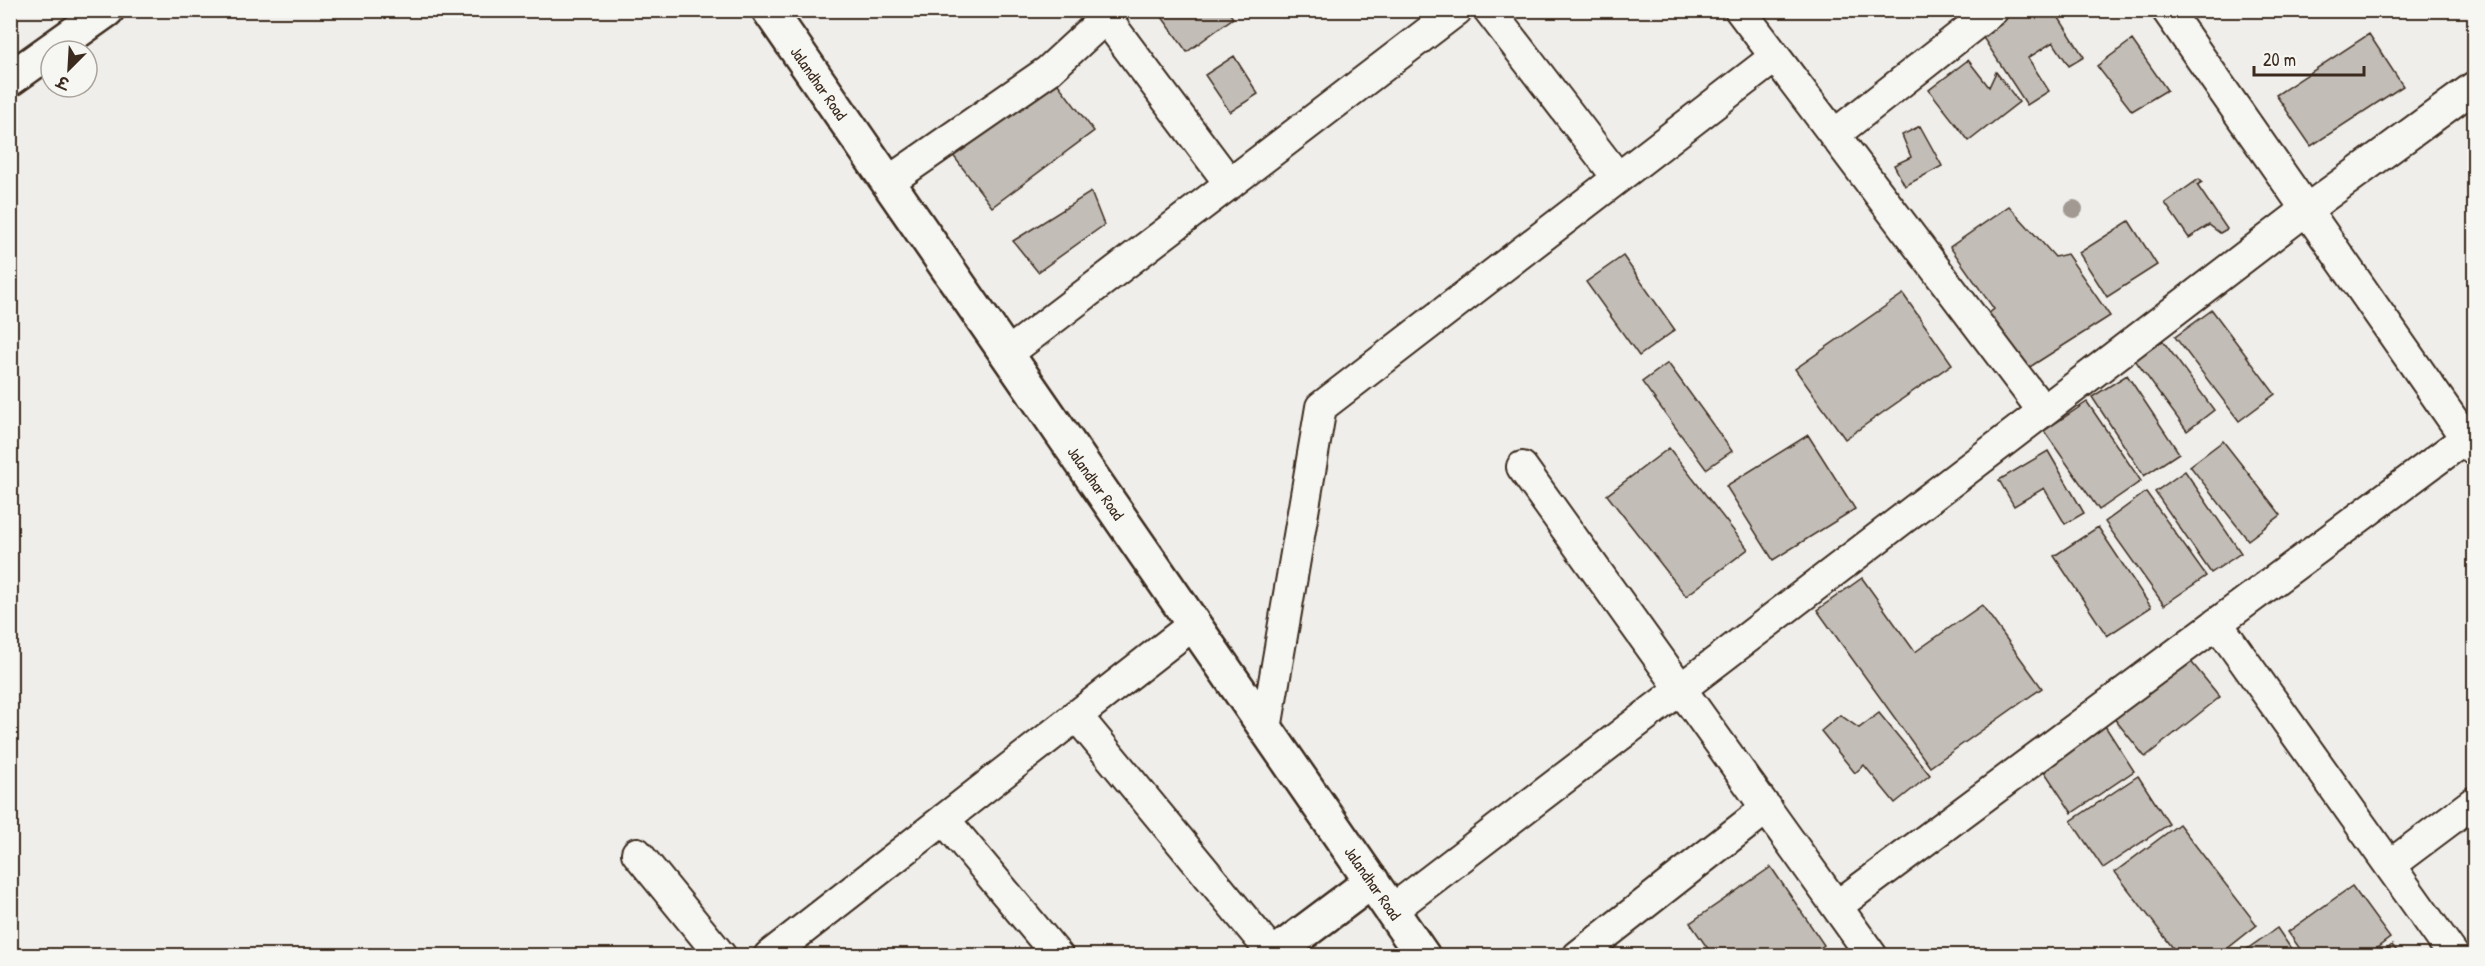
<svg xmlns="http://www.w3.org/2000/svg" width="2485" height="966" viewBox="0 0 2485 966" font-family="'Patrick Hand','Playpen Sans Deva',sans-serif">
  <style>
    .building { fill: #c2bdb7; stroke: #3b2a1e; stroke-width: 1.5 }
    .lines { fill: none; stroke-linecap: round; stroke-linejoin: round }
    .minor-casing { stroke: #3b2a1e; stroke-width: 34 }
    .tertiary-casing { stroke: #3b2a1e; stroke-width: 38 }
    .secondary-casing { stroke: #3b2a1e; stroke-width: 38 }
    .minor { stroke: #f6f6f2; stroke-width: 30 }
    .tertiary { stroke: #f6f6f2; stroke-width: 33 }
    .secondary { stroke: #f6f6f2; stroke-width: 33 }
    .tree { fill: #a19992 }
    .labels { text-anchor: middle; stroke-width: 6; stroke-linejoin: round; paint-order: stroke }
    .street-label { font-size: 16px; fill: #3b2a1e; stroke: #f6f6f2 }
  </style>
  <rect width="100%" height="100%" fill="#efeeea"/>
  <filter id="ink" filterUnits="userSpaceOnUse"><feTurbulence type="fractalNoise" baseFrequency=".0167" numOctaves="2"/><feDisplacementMap in="SourceGraphic" scale="12" xChannelSelector="R" yChannelSelector="G"/><feConvolveMatrix kernelMatrix="1 2 1 2 8 2 1 2 1" color-interpolation-filters="sRGB"/></filter>
  <g filter="url(#ink)">
    <path class="building" d="M1157,10H1227L1233,18L1187,52Z
      M2014,10H2054L2084,57L2069,66L2053,42L2028,58L2049,91L2027,105L1980,33Z
      M2369,34L2403,86L2311,146L2276,95Z
      M2132,40L2167,90L2132,111L2097,66Z
      M1234,56L1258,94L1230,112L1205,75Z
      M1968,60L1989,87L1996,72L2019,102L1969,141L1929,90Z
      M1048,71L1094,131L992,207L946,146Z
      M1920,126L1942,166L1905,186L1894,165L1911,157L1902,135Z
      M2199,179L2202,182L2197,185L2227,229L2220,233L2209,225L2189,238L2165,203Z
      M1091,192L1104,225L1038,272L1013,241Z
      M2009,206L2055,257L2067,254L2110,316L2025,370L1983,318L1994,309L1950,247Z
      M2129,221L2157,265L2107,297L2079,253Z
      M1623,256L1675,330L1639,356L1586,282Z
      M1903,294L1952,364L1845,439L1795,369Z
      M2212,310L2275,394L2239,421L2175,337Z
      M2163,341L2214,410L2187,431L2135,360Z
      M1668,363L1732,451L1706,469L1642,382Z
      M2127,375L2179,453L2144,476L2092,397Z
      M2087,402L2141,481L2099,510L2044,431Z
      M1808,435L1855,509L1773,560L1726,486Z
      M2223,441L2281,515L2248,540L2190,466Z
      M1669,448L1748,549L1686,596L1607,495Z
      M2048,451L2084,513L2065,524L2044,488L2014,506L1999,480Z
      M2185,471L2241,553L2211,573L2155,492Z
      M2146,492L2206,576L2164,605L2105,522Z
      M2098,527L2151,607L2107,636L2054,556Z
      M1862,578L1915,652L1982,605L2042,688L1930,767L1817,610Z
      M2188,658L2220,697L2145,757L2113,717Z
      M1879,713L1930,775L1895,803L1864,765L1855,773L1821,731L1840,715L1859,728Z
      M2105,726L2134,771L2072,813L2042,768Z
      M2138,776L2169,824L2103,868L2071,821Z
      M2179,824L2257,925L2218,956H2179L2115,872Z
      M1771,867L1824,945L1810,956H1713L1690,923Z
      M2352,886L2390,938L2366,956H2305L2288,932Z
      M2277,928L2296,956H2237Z
      M2392,945L2401,956H2378Z"/>
    <g class="lines">
      <g class="minor-casing">
        <path id="minor" d="M1489,10L1618,178
          M1740,10L2043,411
          M2167,10L2474,450
          M1105,17L1230,184
          M1834,135L1993,10
          M888,182L1048,71L1114,10
          M1007,354L1457,10
          M1522,467L1872,956
          M2217,623L2454,956
          M1076,715L1273,954
          M1266,729L1321,407L1775,57
          M944,819L1058,956
          M637,853L721,956
          M2390,865L2474,802
          M1837,906L2466,438
          M1392,910L2306,210L2474,87
          M769,956L1194,624
          M1578,956L1767,808"/>
      </g>
      <g class="tertiary-casing">
        <path id="tertiary" d="M1272,956L1372,881"/>
      </g>
      <g class="secondary-casing">
        <path id="secondary" d="M769,10L1423,956
          M10,79L107,10"/>
      </g>
      <use href="#minor" class="minor"/>
      <use href="#tertiary" class="tertiary"/>
      <use href="#secondary" class="secondary"/>
    </g>
    <circle class="tree" cx="2074" cy="209" r="9"/>
  </g>
  <g class="labels">
    <g class="street-label">
      <text transform="translate(819 83) rotate(55)" y="6">Jalandhar Road</text>
      <text transform="translate(1096 483) rotate(55)" y="6">Jalandhar Road</text>
      <text transform="translate(1373 883) rotate(55)" y="6">Jalandhar Road</text>
    </g>
  </g>
  <rect width="2485" height="966" fill="none" stroke="#f6f6f2" stroke-width="36"/>
  <rect x="18" y="18" width="2449" height="930" fill="none" stroke="#3b2a1e" stroke-width="2" filter="url(#ink)"/>
  <g transform="translate(69 69) rotate(204)"><circle r="28" fill="#f6f6f2" stroke="#aba49d" stroke-width="1.5"/>
  <path d="M0-4.5L10 22L0 15L-10 22Z" fill="#3b2a1e"/>
  <text y="-9" font-size="16" font-weight="bold" text-anchor="middle" fill="#3b2a1e">उ</text>
  </g>
  <path d="M2254 66v9h110v-9" fill="none" stroke="#3b2a1e" stroke-width="3"/>
  <text x="2263" y="66" font-size="18" fill="#3b2a1e" stroke="#f6f6f2" stroke-width="4.5" paint-order="stroke">20 m</text>
</svg>
